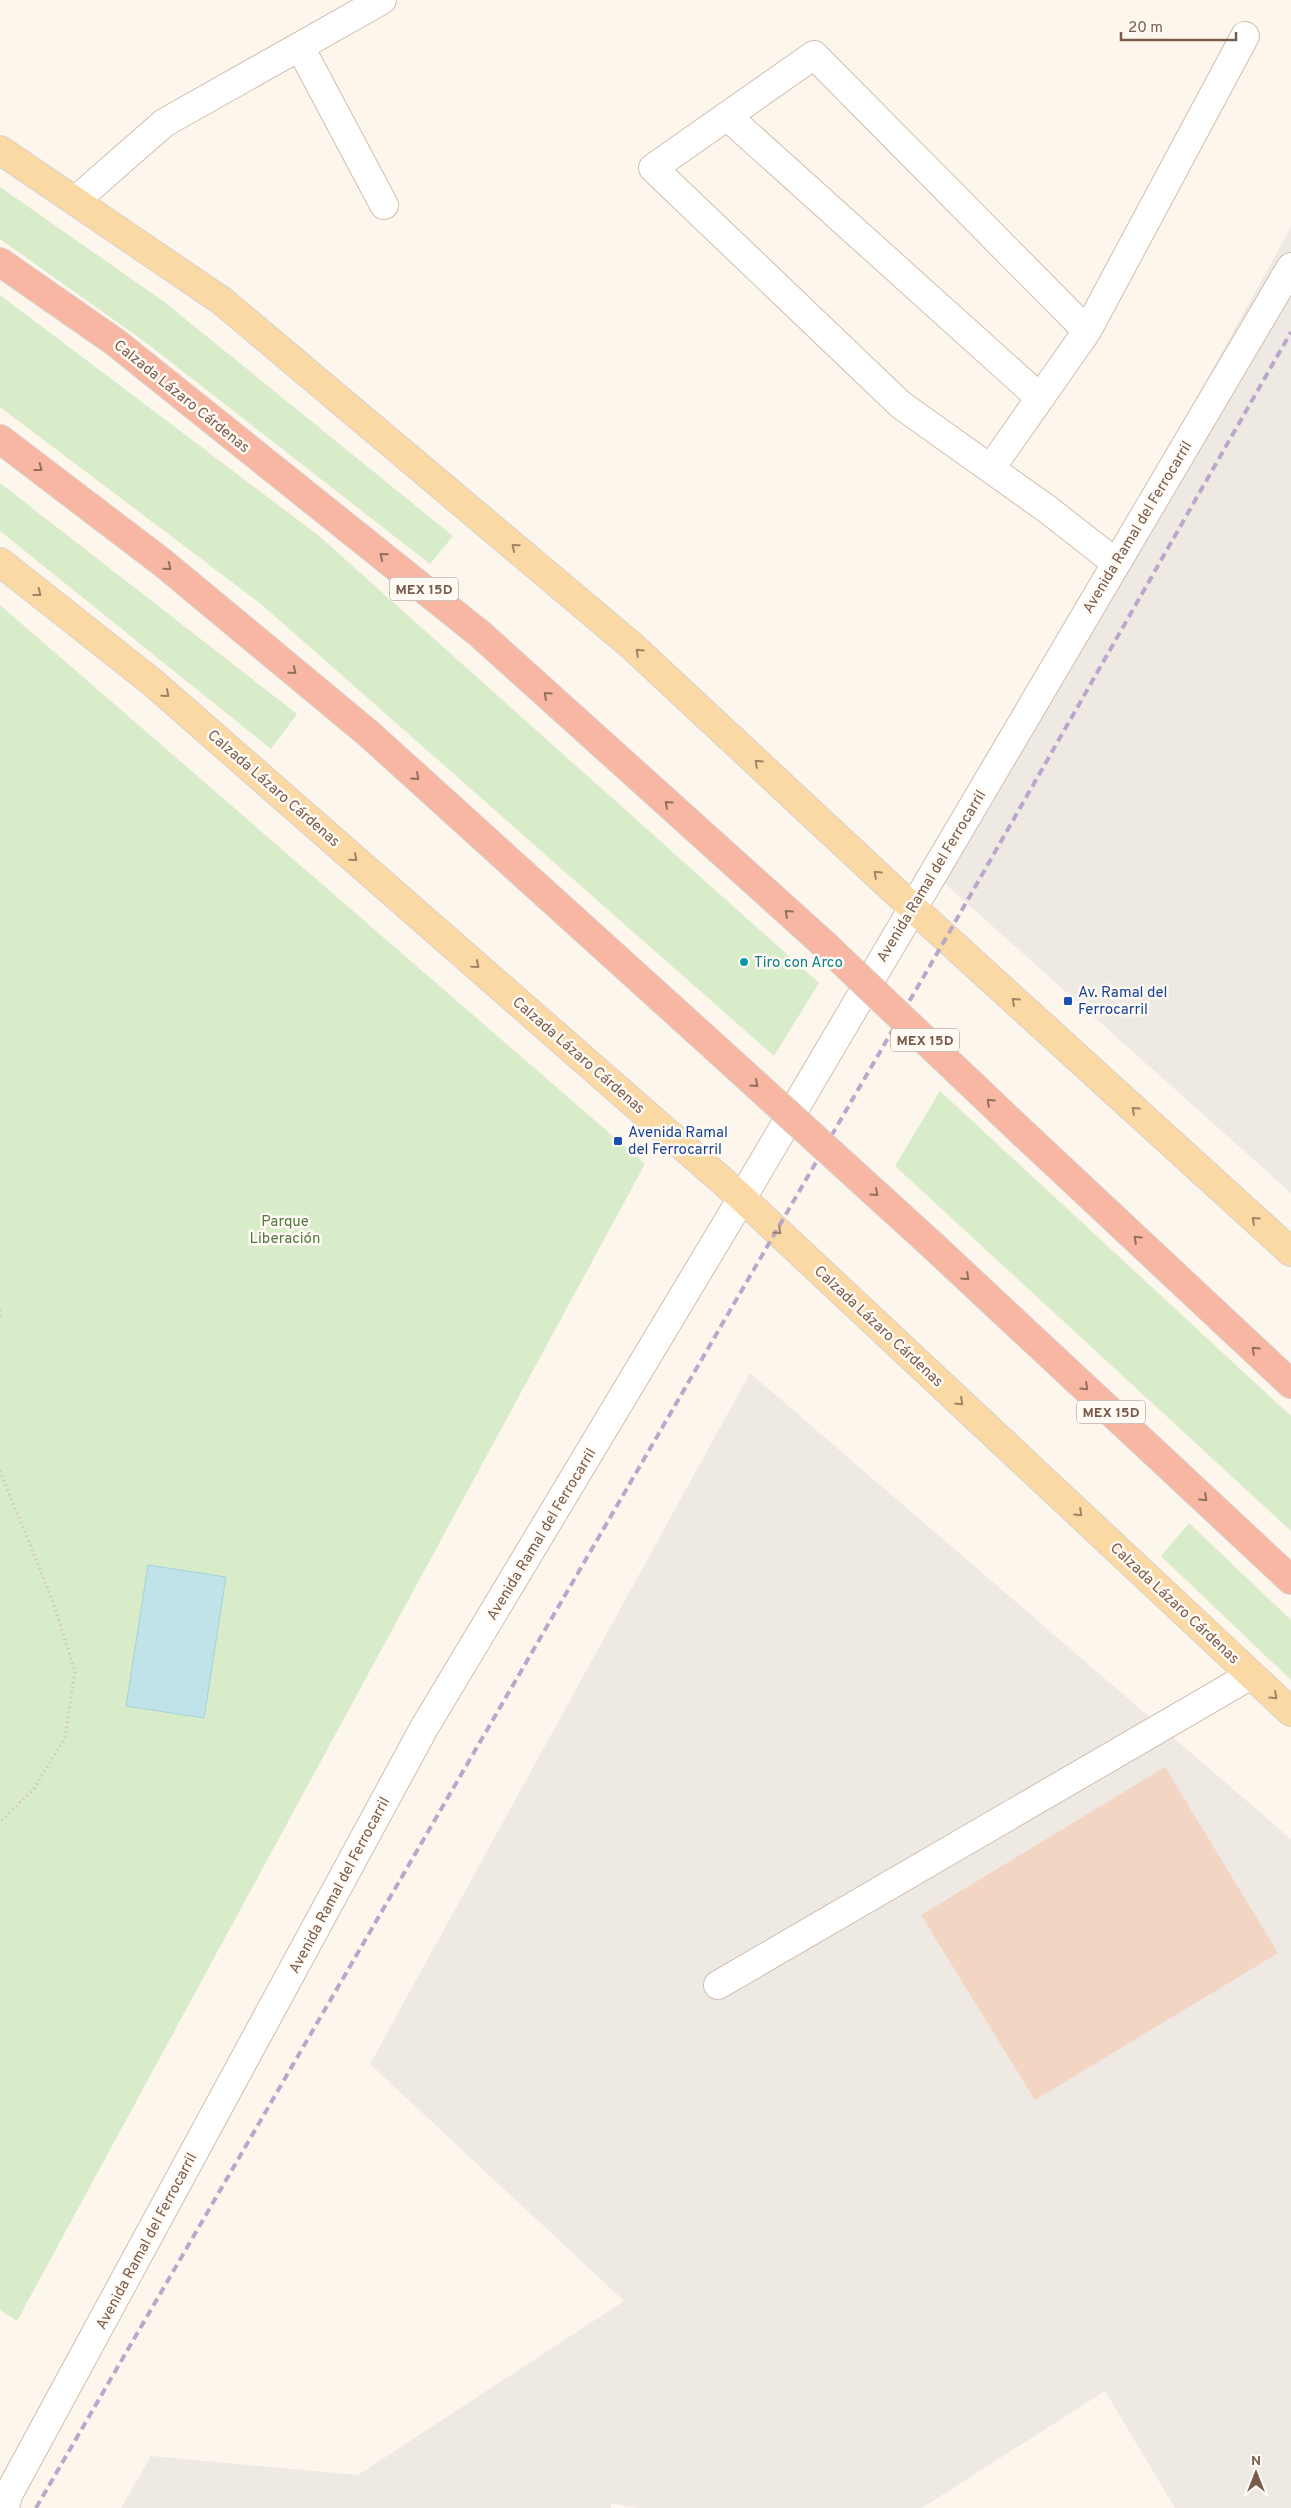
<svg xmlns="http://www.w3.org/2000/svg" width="1291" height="2508" viewBox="0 0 1291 2508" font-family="Overpass,sans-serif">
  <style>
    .industrial { fill: #efe9e4 }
    .green { fill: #d8ecc9 }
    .water { fill: #bfe3e8; stroke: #a5d3da }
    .building { fill: #f3d5c3 }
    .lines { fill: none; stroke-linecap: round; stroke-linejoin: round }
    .minor-casing { stroke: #d1beb0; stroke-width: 30 }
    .major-casing { stroke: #dad1cd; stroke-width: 30 }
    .highway-casing { stroke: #dad1cd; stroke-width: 30 }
    .path { stroke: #d9b8a5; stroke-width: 3; stroke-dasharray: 1 4; stroke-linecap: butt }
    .minor { stroke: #fff; stroke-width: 28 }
    .major { stroke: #fbd9a5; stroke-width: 28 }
    .highway { stroke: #f7b7a3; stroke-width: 28 }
    .rail { stroke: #b9a8c9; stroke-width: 4; stroke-dasharray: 8 5; stroke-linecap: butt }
    .highway-bridge-casing { stroke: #dad1cd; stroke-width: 30; stroke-linecap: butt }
    .highway-bridge { stroke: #f7b7a3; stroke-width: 28 }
    .oneway { stroke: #936e5e }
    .oneway2 { stroke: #a18267 }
    .culture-dot { fill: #0f9aa8; stroke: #fffaf3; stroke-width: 2 }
    .transit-dot { fill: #1a4fb4; stroke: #fffaf3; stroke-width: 2 }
    .labels { text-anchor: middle; stroke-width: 5; stroke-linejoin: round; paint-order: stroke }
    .shield { fill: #fffaf3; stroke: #a28b7f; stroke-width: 1 }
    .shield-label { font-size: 14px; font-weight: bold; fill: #7a5c4d }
    .street-label { font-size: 15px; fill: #7a5c4d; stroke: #fffaf3 }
    .culture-label { font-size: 15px; fill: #0d838f; stroke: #fffaf3; text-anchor: start }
    .transit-label { font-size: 15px; fill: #164399; stroke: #fffaf3; text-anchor: start }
    .park-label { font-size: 15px; fill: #537a41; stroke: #fffaf3 }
  </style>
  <rect width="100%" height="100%" fill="#fdf6ec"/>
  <path class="industrial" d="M1291,227V1193L934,874Z
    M750,1373L1291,1839V2508H1175L1105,2391L922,2508H638L611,2503V2508H121L151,2456L358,2475L624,2301L370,2064Z"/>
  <path class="green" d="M0,187L163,301L453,536L430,564L145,342L0,239Z
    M0,295L318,535L819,983L774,1056L261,604L0,407Z
    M0,483L297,714L271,749L0,531Z
    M0,605L645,1164L17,2321L0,2310Z
    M940,1091L1291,1416V1531L895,1166Z
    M1189,1523L1291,1620V1680L1161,1556Z"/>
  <path class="water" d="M148,1565L226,1577L204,1718L126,1706Z"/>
  <path class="building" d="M1165,1767L1278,1953L1035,2100L921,1915Z"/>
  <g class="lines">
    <g class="minor-casing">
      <path id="minor" d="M300,47L384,205
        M727,116L1039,397
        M75,201L164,123L382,0
        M1087,331L1245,36
        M991,468L1087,331L814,55L653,168L901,405L1047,509L1116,563
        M718,1985L1251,1675
        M5,2508L8,2495L424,1728L742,1198L1291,267"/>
    </g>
    <g class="major-casing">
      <path id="major" d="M0,150L222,301L632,646L912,907L1291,1252
        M0,562L152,682L742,1198L1291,1712"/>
    </g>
    <g class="highway-casing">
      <path id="highway" d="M0,262L115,342L480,634L825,945
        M0,439L163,563L369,734L719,1051
        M1025,1135L1291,1384
        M930,1243L1291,1580"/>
    </g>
    <path class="path" d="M0,1310V1317
      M0,1471L52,1599L75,1671L65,1738L33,1790L0,1822"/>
    <use href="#minor" class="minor"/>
    <use href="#major" class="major"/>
    <use href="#highway" class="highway"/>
    <path class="rail" d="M36,2508L946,938L1291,332"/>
    <g class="highway-bridge-casing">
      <path id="highway-bridge" d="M825,945L1025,1135
        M719,1051L930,1243"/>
    </g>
    <use href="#highway-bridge" class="highway-bridge"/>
  </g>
  <defs><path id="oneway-chevron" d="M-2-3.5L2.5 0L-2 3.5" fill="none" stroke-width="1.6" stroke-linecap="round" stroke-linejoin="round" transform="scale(1.25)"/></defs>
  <g class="oneway">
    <use href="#oneway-chevron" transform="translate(39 468) rotate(37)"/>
    <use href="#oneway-chevron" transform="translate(383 556) rotate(-141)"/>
    <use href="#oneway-chevron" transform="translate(168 567) rotate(39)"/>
    <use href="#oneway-chevron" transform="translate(293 671) rotate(40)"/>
    <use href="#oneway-chevron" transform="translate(547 695) rotate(-138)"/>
    <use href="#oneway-chevron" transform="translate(416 777) rotate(42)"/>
    <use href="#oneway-chevron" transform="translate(668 804) rotate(-138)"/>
    <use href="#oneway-chevron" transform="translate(788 913) rotate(-138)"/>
    <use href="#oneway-chevron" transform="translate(755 1084) rotate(42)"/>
    <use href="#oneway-chevron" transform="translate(990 1102) rotate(-137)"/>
    <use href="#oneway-chevron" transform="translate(875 1193) rotate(42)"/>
    <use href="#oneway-chevron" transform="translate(1137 1239) rotate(-137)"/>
    <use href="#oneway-chevron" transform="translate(966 1277) rotate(43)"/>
    <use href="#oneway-chevron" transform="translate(1255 1350) rotate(-137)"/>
    <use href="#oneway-chevron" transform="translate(1085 1387) rotate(43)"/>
    <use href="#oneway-chevron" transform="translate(1204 1498) rotate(43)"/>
  </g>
  <g class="oneway2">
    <use href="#oneway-chevron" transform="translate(515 547) rotate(-140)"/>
    <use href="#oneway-chevron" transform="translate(38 593) rotate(38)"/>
    <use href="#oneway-chevron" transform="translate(639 652) rotate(-137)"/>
    <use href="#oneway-chevron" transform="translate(166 694) rotate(41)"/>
    <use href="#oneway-chevron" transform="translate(758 763) rotate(-137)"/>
    <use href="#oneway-chevron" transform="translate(354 858) rotate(41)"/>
    <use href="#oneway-chevron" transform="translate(877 874) rotate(-137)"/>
    <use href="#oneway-chevron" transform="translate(476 965) rotate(41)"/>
    <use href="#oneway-chevron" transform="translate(1015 1001) rotate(-138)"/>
    <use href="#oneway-chevron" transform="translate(1135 1110) rotate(-138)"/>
    <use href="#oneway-chevron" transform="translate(1255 1220) rotate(-138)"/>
    <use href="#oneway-chevron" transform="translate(778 1231) rotate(43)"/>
    <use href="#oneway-chevron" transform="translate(960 1402) rotate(43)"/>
    <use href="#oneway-chevron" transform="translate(1079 1513) rotate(43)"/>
    <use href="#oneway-chevron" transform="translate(1274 1696) rotate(43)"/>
  </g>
  <circle class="culture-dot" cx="744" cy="962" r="5"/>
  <g class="transit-dot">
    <rect x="1063" y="996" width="10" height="10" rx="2.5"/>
    <rect x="613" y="1136" width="10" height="10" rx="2.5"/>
  </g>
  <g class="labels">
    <g class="shield">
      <rect x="390" y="577.5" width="68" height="23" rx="4"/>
      <rect x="891" y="1028.5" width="68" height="23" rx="4"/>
      <rect x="1077" y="1400.5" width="68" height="23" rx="4"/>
    </g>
    <g class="shield-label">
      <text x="424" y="594">MEX 15D</text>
      <text x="925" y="1045">MEX 15D</text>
      <text x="1111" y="1417">MEX 15D</text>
    </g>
    <g class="street-label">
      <text transform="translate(182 396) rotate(39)" y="5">Calzada Lázaro Cárdenas</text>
      <text transform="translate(1137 527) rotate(-59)" y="5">Avenida Ramal del Ferrocarril</text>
      <text transform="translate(274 788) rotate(41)" y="5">Calzada Lázaro Cárdenas</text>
      <text transform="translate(931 876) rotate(-59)" y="5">Avenida Ramal del Ferrocarril</text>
      <text transform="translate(579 1055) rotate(41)" y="5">Calzada Lázaro Cárdenas</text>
      <text transform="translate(879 1326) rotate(43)" y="5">Calzada Lázaro Cárdenas</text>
      <text transform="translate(541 1534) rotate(-59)" y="5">Avenida Ramal del Ferrocarril</text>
      <text transform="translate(1175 1603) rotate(43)" y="5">Calzada Lázaro Cárdenas</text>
      <text transform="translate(339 1885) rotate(-62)" y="5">Avenida Ramal del Ferrocarril</text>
      <text transform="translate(146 2241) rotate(-62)" y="5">Avenida Ramal del Ferrocarril</text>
    </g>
    <g class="culture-label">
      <text x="754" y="967">Tiro con Arco</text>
    </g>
    <g class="transit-label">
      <text x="1078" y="997">Av. Ramal del<tspan x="1078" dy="17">Ferrocarril</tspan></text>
      <text x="628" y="1137">Avenida Ramal<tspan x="628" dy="17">del Ferrocarril</tspan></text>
    </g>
    <g class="park-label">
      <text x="285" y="1226">Parque<tspan x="285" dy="17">Liberación</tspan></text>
    </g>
  </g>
  <g transform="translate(1256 2473)" stroke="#fffaf3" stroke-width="4" paint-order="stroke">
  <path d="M0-4L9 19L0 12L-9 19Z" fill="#7a5c4d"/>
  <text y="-8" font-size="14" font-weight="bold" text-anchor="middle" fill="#7a5c4d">N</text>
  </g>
  <path d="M1121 32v8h115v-8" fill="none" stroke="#7a5c4d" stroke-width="2.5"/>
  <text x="1128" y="32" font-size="15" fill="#7a5c4d" stroke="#fffaf3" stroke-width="4" paint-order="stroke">20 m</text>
</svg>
